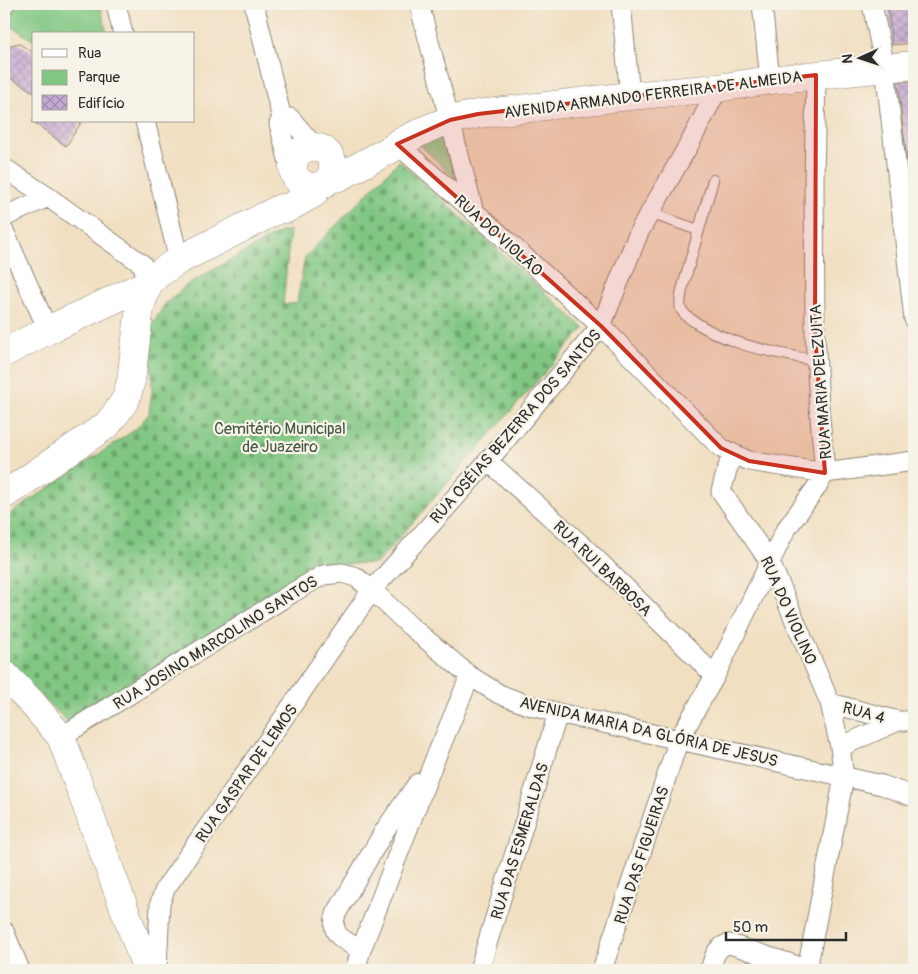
<svg xmlns="http://www.w3.org/2000/svg" width="918" height="974" viewBox="0 0 918 974" font-family="Pangolin,sans-serif">
  <style>
    .green { fill: #81c783; stroke: #567957 }
    .cemetery { fill: url(#cemetery-stones); stroke: #567957 }
    .building { fill: url(#building-cross-hatch) }
    .lines { fill: none; stroke-linecap: round; stroke-linejoin: round }
    .lane-casing { stroke: #8e8576; stroke-width: 12 }
    .street-casing { stroke: #8e8576; stroke-width: 21 }
    .secondary-casing { stroke: #8e8576; stroke-width: 29 }
    .lane { stroke: #fff; stroke-width: 10 }
    .street { stroke: #fff; stroke-width: 19 }
    .secondary { stroke: #fff; stroke-width: 28 }
    .marked { fill: #c8321e; fill-opacity: 0.2; stroke: #c8321e; stroke-width: 4; stroke-linejoin: round }
    .labels { text-anchor: middle; stroke-width: 4.5; stroke-linejoin: round; paint-order: stroke }
    .street-label { font-size: 16px; fill: #2b2b2b; stroke: #f7f3e8 }
    .park-label { font-size: 16px; fill: #455a45; stroke: #f7f3e8 }
  </style>
  <defs>
    <pattern id="cemetery-stones" width="16" height="16" patternUnits="userSpaceOnUse" patternTransform="scale(1.25)"><rect width="16" height="16" fill="#81c783"/><path d="M2 7V4a2 2 0 0 1 4 0v3zM10 15v-3a2 2 0 0 1 4 0v3z" fill="#6aa26b"/></pattern>
    <pattern id="building-cross-hatch" width="8" height="8" patternUnits="userSpaceOnUse" patternTransform="scale(1.25)"><rect width="8" height="8" fill="#c5a9d2"/><path d="M0 0l8 8M0 8l8-8" fill="none" stroke="#a08aab"/></pattern>
  </defs>
  <rect width="100%" height="100%" fill="#f7f3e8"/>
  <filter id="ink" filterUnits="userSpaceOnUse"><feTurbulence type="fractalNoise" baseFrequency=".02" numOctaves="2"/><feDisplacementMap in="SourceGraphic" scale="10" xChannelSelector="R" yChannelSelector="G"/><feConvolveMatrix kernelMatrix="1 2 1 2 8 2 1 2 1" color-interpolation-filters="sRGB"/></filter>
  <filter id="wash" filterUnits="userSpaceOnUse"><feTurbulence type="fractalNoise" baseFrequency=".0096" numOctaves="4" result="noise"/><feDisplacementMap in="SourceGraphic" scale="20" xChannelSelector="R" yChannelSelector="G"/><feGaussianBlur stdDeviation="1.12" result="paint"/><feColorMatrix in="noise" values="0 0 0 0 0 0 0 0 0 0 0 0 0 0 0 0 0 1.4 0 .05"/><feComposite in="paint" operator="in"/></filter>
  <g filter="url(#wash)">
    <rect width="100%" height="100%" fill="#f1dfc1"/>
    <path class="green" d="M15,4H100L107,34H34V41L8,24Z
      M441,130L458,181L418,143Z"/>
    <path class="cemetery" d="M399,161L584,328L377,563L318,565L78,731L4,661V518L136,429L149,414L152,391L151,327L165,304L188,284L280,232L290,230L283,305L297,303L305,257Z"/>
    <g id="blocks">
      <path class="building" d="M888,4H914V43L892,45Z
        M18,43L34,53V92L4,74V48Z
        M914,81V169H908L898,82Z
        M32,121H82L66,146Z"/>
    </g>
  </g>
  <g filter="url(#ink)">
    <use href="#blocks" fill-opacity="0" stroke="#8e8576" stroke-width="1"/>
    <g class="lines">
      <g class="lane-casing">
        <path id="lane" d="M713,180L682,290C681,296 679,304 681,309C683,314 688,317 692,320C729,346 773,352 817,361
          M650,213L698,230"/>
      </g>
      <g class="street-casing">
        <path id="street" d="M116,4L123,34
          M254,4L282,119L279,124L289,163L293,169
          M419,4L474,212
          M621,4L630,96
          M762,4L770,80
          M872,4L885,68L914,319
          M4,5V4
          M282,119L290,118L315,147
          M145,121L179,260
          M397,144L484,220L601,326L721,448L749,461L825,473L914,461
          M4,168L48,197L142,264L149,283
          M4,217L48,197
          M4,231L48,330
          M732,453L721,491L770,562L830,703L840,747L844,777L807,970
          M488,461L585,548L715,676
          M830,703L898,721H914
          M61,737L292,593L323,575L342,573L356,577L372,590L410,626L470,676L499,694L525,704L558,713L882,785L914,797
          M840,747L898,721
          M4,931L20,970
          M361,950C344,940 329,936 336,914L385,830L418,783
          M157,970L160,903L165,889L372,590L488,461L601,326L639,232L691,141L718,88
          M355,970L361,950L433,764L470,676
          M479,970L558,713
          M602,970L679,739L715,676L785,531L816,488L825,473L819,407L815,333L814,181L816,75
          M710,970C714,958 715,946 730,944L807,969"/>
      </g>
      <g class="secondary-casing">
        <path id="secondary" d="M293 167a20 20 0 1 1 40 0a20 20 0 1 1-40 0Z
          M330,179L339,177L395,147L397,144L429,128L450,120L478,114L630,96L718,88L770,80L914,65
          M4,353L48,330L149,283
          M4,495L107,425L117,412L126,399L131,381L139,314L142,301L149,283L158,274L179,260L281,208L286,209L313,194L318,187
          M4,674L32,703L61,737L147,970"/>
      </g>
      <use href="#lane" class="lane"/>
      <use href="#street" class="street"/>
      <use href="#secondary" class="secondary"/>
    </g>
  </g>
  <path class="marked" d="M816,75L815,333L825,473L749,461L721,448L601,326L397,144L450,120L478,114Z"/>
  <g class="labels">
    <g class="street-label">
      <text transform="translate(653 94) rotate(-7)" y="6">AVENIDA ARMANDO FERREIRA DE ALMEIDA</text>
      <text transform="translate(499 235) rotate(42)" y="6">RUA DO VIOLÃO</text>
      <text transform="translate(820 382) rotate(-94)" y="6">RUA MARIA DELZUITA</text>
      <text transform="translate(515 426) rotate(-49)" y="6">RUA OSÉIAS BEZERRA DOS SANTOS</text>
      <text transform="translate(603 568) rotate(44)" y="6">RUA RUI BARBOSA</text>
      <text transform="translate(789 610) rotate(66)" y="6">RUA DO VIOLINO</text>
      <text transform="translate(215 642) rotate(-32)" y="6">RUA JOSINO MARCOLINO SANTOS</text>
      <text transform="translate(864 712) rotate(15)" y="6">RUA 4</text>
      <text transform="translate(649 731) rotate(13)" y="6">AVENIDA MARIA DA GLÓRIA DE JESUS</text>
      <text transform="translate(246 773) rotate(-55)" y="6">RUA GASPAR DE LEMOS</text>
      <text transform="translate(519 841) rotate(-73)" y="6">RUA DAS ESMERALDAS</text>
      <text transform="translate(641 855) rotate(-72)" y="6">RUA DAS FIGUEIRAS</text>
    </g>
    <g class="park-label">
      <text x="280" y="434">Cemitério Municipal<tspan x="280" dy="18">de Juazeiro</tspan></text>
    </g>
  </g>
  <rect width="918" height="974" fill="none" stroke="#f7f3e8" stroke-width="20"/>
  <rect x="32" y="32" width="162" height="90" fill="#f7f3e8" stroke="#a5a39c"/>
  <rect x="42" y="49" width="25" height="8" fill="#ffffff" stroke="#a5a39c"/>
  <text x="78" y="58" font-size="15" fill="#2b2b2b">Rua</text>
  <rect x="42" y="70" width="25" height="15" fill="#81c783" stroke="#a5a39c"/>
  <text x="78" y="82" font-size="15" fill="#2b2b2b">Parque</text>
  <rect x="42" y="95" width="25" height="15" fill="url(#building-cross-hatch)" stroke="#a5a39c"/>
  <text x="78" y="108" font-size="15" fill="#2b2b2b">Edifício</text>
  <g transform="translate(860 58) rotate(267)" stroke="#f7f3e8" stroke-width="4" paint-order="stroke">
  <path d="M0-4L9 19L0 12L-9 19Z" fill="#2b2b2b"/>
  <text y="-8" font-size="14" font-weight="bold" text-anchor="middle" fill="#2b2b2b">N</text>
  </g>
  <path d="M726 932v8h120v-8" fill="none" stroke="#2b2b2b" stroke-width="2.5"/>
  <text x="733" y="932" font-size="15" fill="#2b2b2b" stroke="#f7f3e8" stroke-width="4" paint-order="stroke">50 m</text>
</svg>
